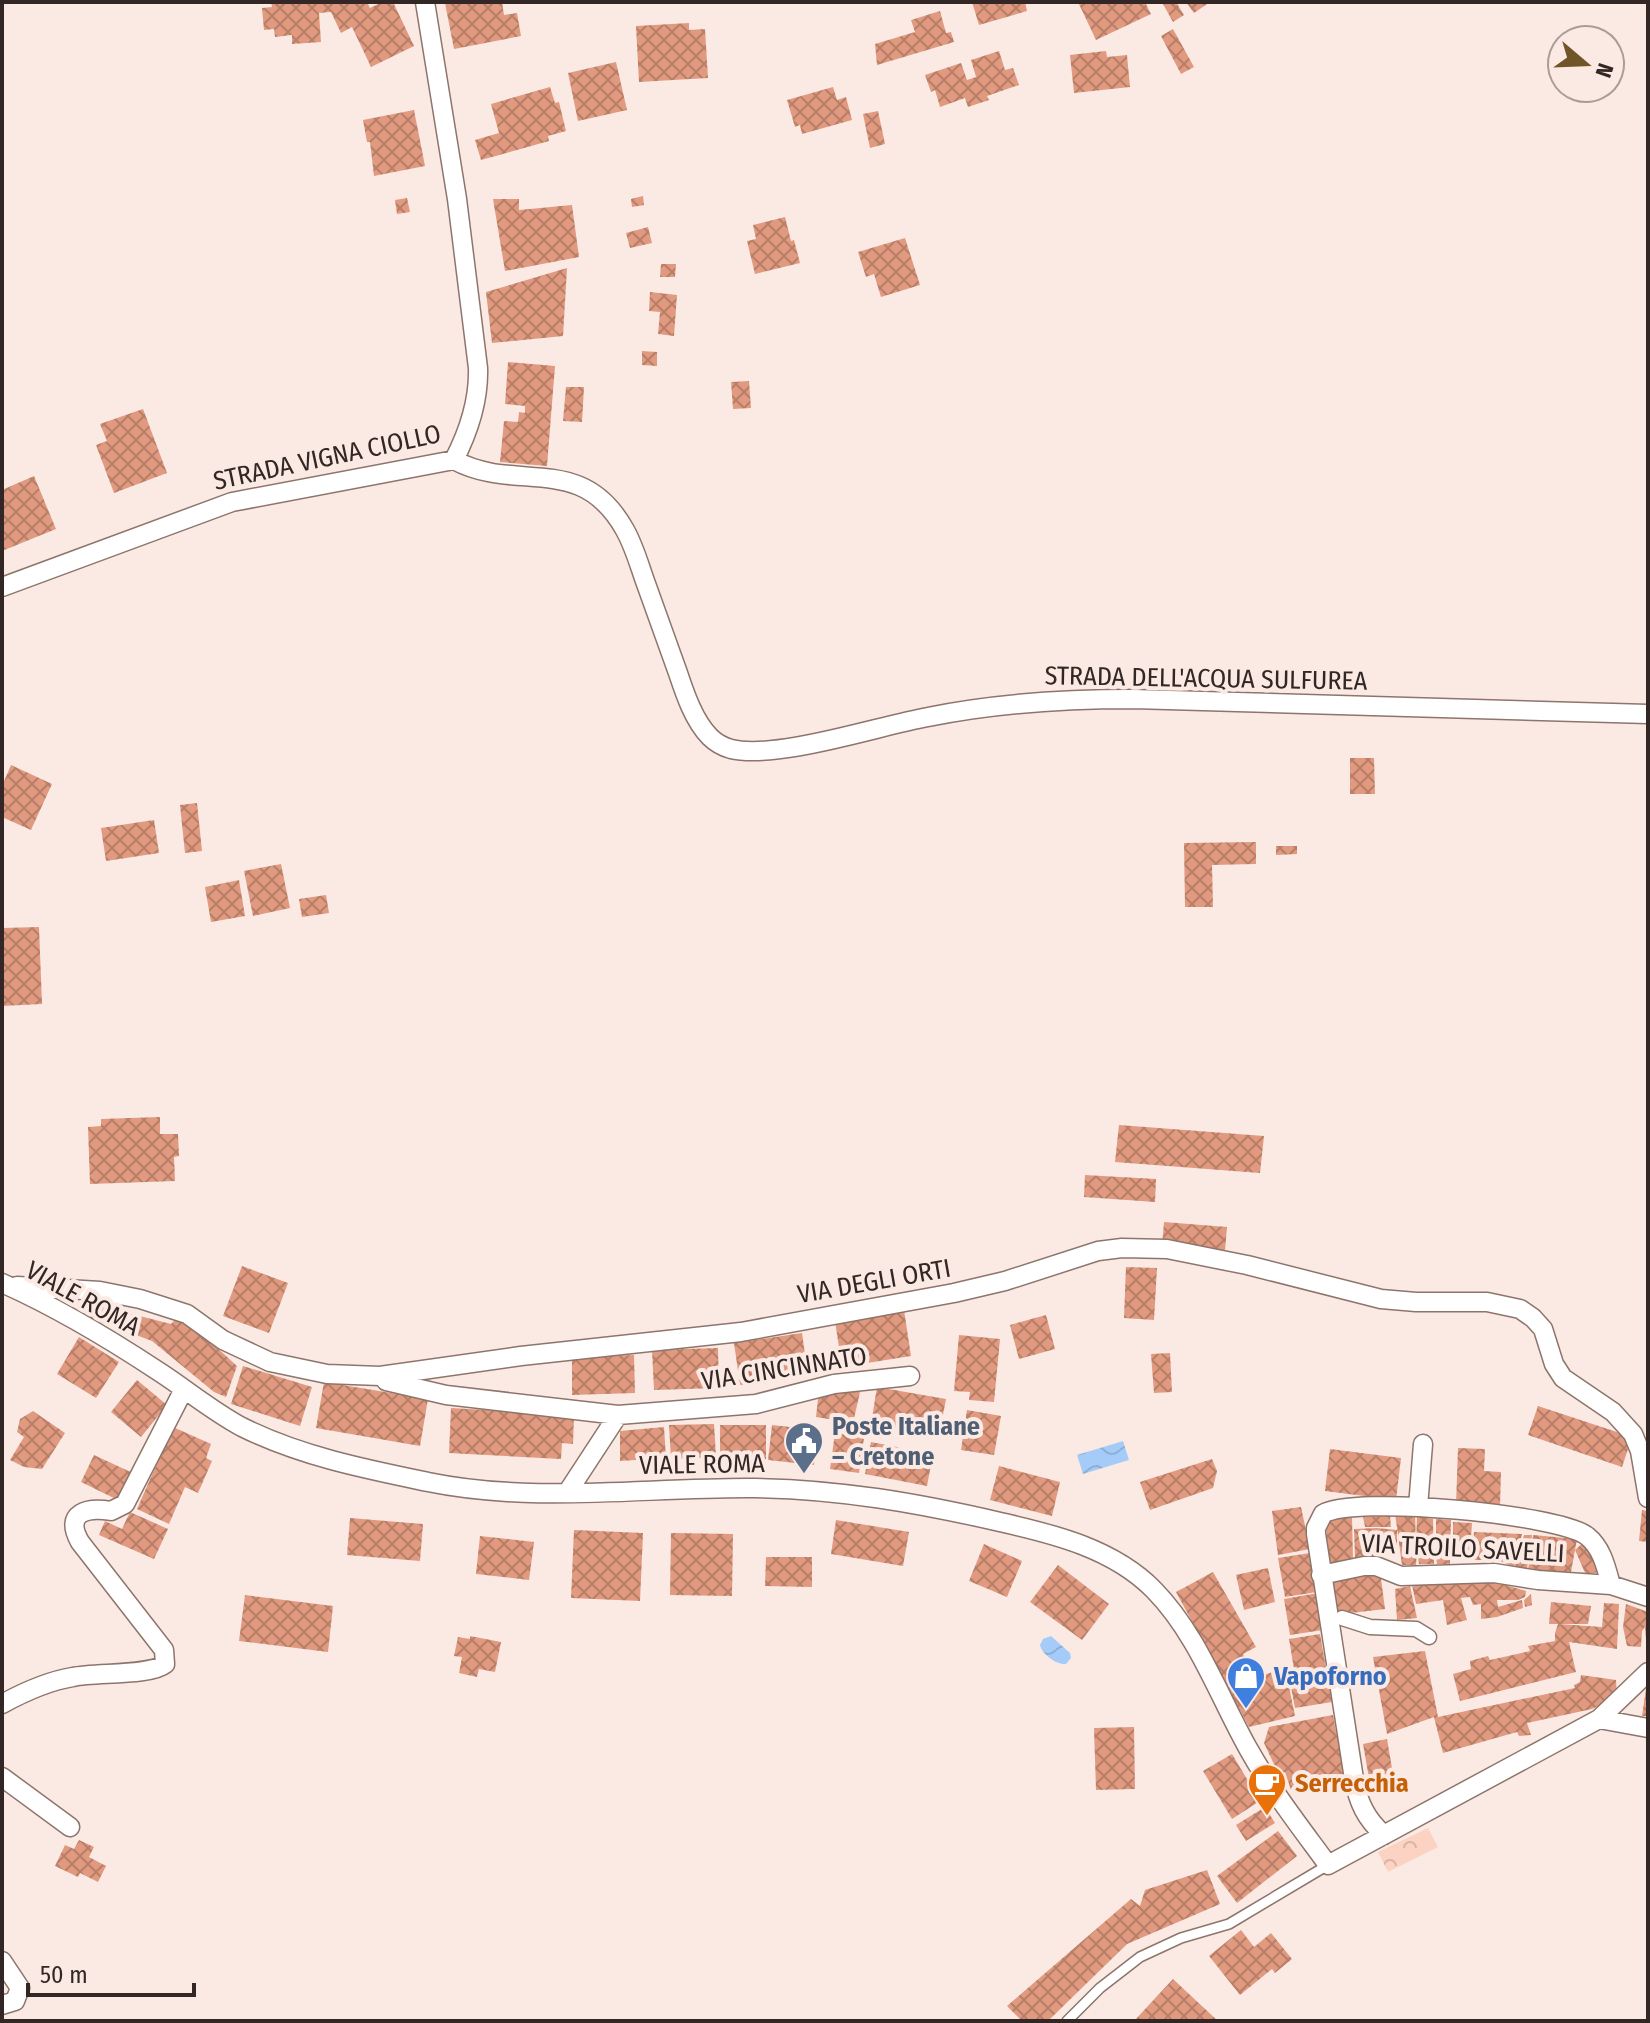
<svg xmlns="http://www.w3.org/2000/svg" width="1650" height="2023" viewBox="0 0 1650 2023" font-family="'Fira Sans Condensed',sans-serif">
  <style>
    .forest { fill: url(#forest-crowns) }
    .water { fill: url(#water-waves) }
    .building { fill: url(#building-cross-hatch) }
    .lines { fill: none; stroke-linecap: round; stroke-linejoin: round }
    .service-casing { stroke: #8d756b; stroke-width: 12 }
    .pedestrian-casing { stroke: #8d756b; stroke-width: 17 }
    .minor-casing { stroke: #8d756b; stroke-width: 21 }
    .service { stroke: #fff; stroke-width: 9 }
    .pedestrian { stroke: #fff; stroke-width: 14 }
    .minor { stroke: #fff; stroke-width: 18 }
    .labels { text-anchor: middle; stroke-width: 8; stroke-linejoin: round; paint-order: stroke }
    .street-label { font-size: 26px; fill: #322724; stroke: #fbeae4 }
    .service-label { font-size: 26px; font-weight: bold; fill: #4e5e75; stroke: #fbeae4; text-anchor: start }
    .shop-label { font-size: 26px; font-weight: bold; fill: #366cbe; stroke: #fbeae4; text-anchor: start }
    .food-label { font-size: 26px; font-weight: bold; fill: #c56008; stroke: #fbeae4; text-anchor: start }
  </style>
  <defs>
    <pattern id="forest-crowns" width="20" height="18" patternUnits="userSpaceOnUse" patternTransform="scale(2)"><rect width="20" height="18" fill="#fcd2c2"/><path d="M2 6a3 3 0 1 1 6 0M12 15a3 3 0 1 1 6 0" fill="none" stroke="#d8b4a7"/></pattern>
    <pattern id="water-waves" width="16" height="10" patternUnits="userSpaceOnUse" patternTransform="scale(2)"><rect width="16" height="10" fill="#a5ccf8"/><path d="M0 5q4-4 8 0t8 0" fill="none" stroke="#8eafd4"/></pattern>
    <pattern id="building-cross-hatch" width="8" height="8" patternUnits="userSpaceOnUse" patternTransform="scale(2)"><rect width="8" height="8" fill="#e19a7f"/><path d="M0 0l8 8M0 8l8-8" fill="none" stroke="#b77e68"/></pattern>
  </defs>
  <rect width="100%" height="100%" fill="#fbeae4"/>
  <path class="forest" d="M1428,1828L1438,1847L1388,1872L1378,1852Z"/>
  <path class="water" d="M1123,1441L1129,1460L1083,1474L1077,1455Z
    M1051,1636L1070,1653L1071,1658L1066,1664C1056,1665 1042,1654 1040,1645L1043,1639Z"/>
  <path class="building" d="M271,2H367L370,8L382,2H393L414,46L371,67L352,27L341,33L331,12L319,13L321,42L292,44V35L275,37L274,29L264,30L262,8L272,7Z
    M502,2L504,15L517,13L521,36L454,49L445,3Z
    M972,2H1025L1027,11L979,25Z
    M1078,2H1145L1151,14L1096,40Z
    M1166,2H1176L1184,15L1173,22L1163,4Z
    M1186,2H1210L1194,13Z
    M940,11L946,33L951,32L954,42L877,65L875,44L915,32L911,20Z
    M689,23V30L705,29L708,78L639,82L636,26Z
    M1173,29L1194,67L1181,74L1161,36Z
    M999,51L1005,70L1013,68L1019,85L987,96L989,100L968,107L965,98L940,107L935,90L931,92L925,75L961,63L967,80L976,77L971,60Z
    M1106,51L1107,57L1127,55L1130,87L1074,93L1070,55Z
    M616,62L627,110L578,121L568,73Z
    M550,87L555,103L559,102L566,131L548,136L549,141L481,160L475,140L499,133L491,104Z
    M833,87L837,100L846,97L852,120L802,134L800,125L795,127L787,100Z
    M414,110L425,166L374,176L370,142H367L363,120Z
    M878,111L885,144L870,148L863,114Z
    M643,196L644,205L632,207L631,199Z
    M407,198L410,212L397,214L395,200Z
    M493,199H519V210L572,205L579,257L505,271Z
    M785,217L791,241L794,240L800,263L755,274L747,241L756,239L753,225Z
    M648,227L652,243L630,248L626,233Z
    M905,238L920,285L881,297L874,274L866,277L858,252Z
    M661,264H676L675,277H660Z
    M567,268L563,336L492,343L486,292Z
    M650,292L677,295L674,336L658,334L660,312L649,311Z
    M642,351L657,352V366L642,365Z
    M508,362L555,366L547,466L500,462L504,421L518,422L519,412L525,413V406L505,404Z
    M749,381L751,408L733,409L731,382Z
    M566,387H584L582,422L563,421Z
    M143,409L167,473L114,493L96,445L107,441L100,424Z
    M34,476L56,529L2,551V490Z
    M1350,758H1374L1375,794H1350Z
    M11,765L52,784L31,830L2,817V786Z
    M197,803L202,851L185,853L180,805Z
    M154,820L159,853L106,861L101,828Z
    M1256,842V864L1212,865L1213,907H1185L1184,843Z
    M1276,846H1297V854L1276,855Z
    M281,864L290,908L253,916L244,871Z
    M239,880L245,916L211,922L205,887Z
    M326,895L329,913L302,917L299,899Z
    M39,927L42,1004L2,1006V928Z
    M160,1117V1134H178L179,1156L174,1157L175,1181L90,1184L88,1127L101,1126V1119Z
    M1119,1125L1264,1136L1260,1173L1115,1162Z
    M1085,1175L1156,1179L1155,1202L1084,1197Z
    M1164,1222L1227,1227L1225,1251L1162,1246Z
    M242,1266L288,1283L269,1333L223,1316Z
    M1126,1267L1157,1268L1154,1320L1124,1318Z
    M89,1303L171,1324L180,1314L237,1366L226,1397L214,1392L152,1341L85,1316Z
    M904,1310L911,1356L842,1367L835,1321Z
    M1046,1315L1055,1349L1019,1359L1010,1325Z
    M802,1333L808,1375L740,1385L734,1343Z
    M959,1335L1000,1339L994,1402L969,1400L970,1392L954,1391Z
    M79,1337L119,1362L96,1398L57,1374Z
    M718,1348L719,1388L654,1390L652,1350Z
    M1170,1353L1172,1392L1154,1393L1151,1354Z
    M634,1355L635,1393L572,1395V1357Z
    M243,1366L312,1387L300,1426L231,1404Z
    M137,1380L167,1405L141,1437L111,1412Z
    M324,1382L428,1399L420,1446L316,1428Z
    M877,1387L946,1399L939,1436L871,1424Z
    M819,1390L860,1392L853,1423L816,1417Z
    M1538,1406L1632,1437L1622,1467L1528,1435Z
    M451,1408L574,1415L573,1444L562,1443L561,1459L449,1453Z
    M967,1410L1001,1416L994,1455L961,1450Z
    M33,1411L65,1433L42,1469L24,1467L10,1460L24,1437L17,1432L20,1419Z
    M714,1424L716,1457L671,1459L669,1425Z
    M720,1425H766V1459H720Z
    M772,1425L817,1430L814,1465L768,1460Z
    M173,1427L211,1444L206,1458L212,1461L198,1493L185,1487L169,1524L137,1509Z
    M664,1427L666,1458L620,1461V1431Z
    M835,1433L864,1438L859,1473L830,1469Z
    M871,1442L933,1454L927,1486L865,1474Z
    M1458,1448L1485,1449L1484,1471L1501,1472L1500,1506L1456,1505Z
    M1330,1449L1401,1458L1396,1500L1325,1491Z
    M94,1455L137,1475L124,1503L81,1482Z
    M1212,1459L1217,1471L1213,1488L1150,1510L1140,1482Z
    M999,1466L1060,1482L1052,1516L990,1500Z
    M1301,1507L1310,1549L1278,1555L1272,1511Z
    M1642,1510L1648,1511V1542L1639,1541Z
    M130,1512L168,1529L154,1559L99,1535L105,1521L122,1529Z
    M1395,1513H1415L1416,1545L1417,1516L1433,1519L1434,1564H1419L1417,1551L1416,1565H1402Z
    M1352,1516L1353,1559L1328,1565L1326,1520Z
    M1390,1516L1391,1527H1365L1363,1517Z
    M350,1518L423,1524L420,1561L347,1555Z
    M1436,1519L1451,1520L1450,1546L1436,1547Z
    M836,1520L909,1532L903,1566L831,1554Z
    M1453,1522L1472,1523L1470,1553L1453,1551Z
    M1377,1528L1397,1530V1547L1376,1546L1377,1556L1355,1558L1354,1529Z
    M574,1530L643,1533L640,1601L571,1598Z
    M1474,1532L1522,1534L1514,1567L1498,1560H1472Z
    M671,1533L733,1534L732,1596L670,1595Z
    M1524,1535H1532L1527,1569L1515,1566Z
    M1533,1535L1577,1539L1575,1550L1585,1541L1602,1571L1586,1575L1575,1550L1571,1572L1544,1574L1528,1570Z
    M480,1536L534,1542L529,1580L476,1574Z
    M984,1544L1022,1561L1007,1597L969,1581Z
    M1450,1549V1564H1437L1435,1550Z
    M1310,1553L1317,1592L1285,1597L1278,1558Z
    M766,1557H812V1587L765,1586Z
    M1058,1565L1109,1604L1082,1640L1030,1602Z
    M1268,1568L1275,1602L1244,1610L1236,1575Z
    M1380,1571L1385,1609L1334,1615L1330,1578Z
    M1213,1572L1256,1647L1243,1654L1254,1679L1285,1667L1295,1716L1249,1727L1176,1592Z
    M1479,1581L1495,1582L1526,1591L1525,1597L1518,1600H1497L1498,1607L1522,1600L1523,1608L1497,1617L1481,1619V1604L1473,1605L1470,1597L1461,1598L1467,1620L1447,1625L1443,1600L1416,1604L1412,1585Z
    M1410,1586L1417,1618L1397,1620L1395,1589Z
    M1318,1593L1323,1630L1290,1635L1284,1599Z
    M1531,1594L1532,1605L1525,1607L1524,1600Z
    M245,1595L333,1606L328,1652L239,1641Z
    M1551,1602L1591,1606L1588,1624H1549Z
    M1604,1603L1619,1604L1617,1649L1569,1642L1576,1672L1460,1701L1453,1674L1471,1669L1470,1661L1488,1656L1490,1660L1530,1651L1528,1646L1555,1641V1633L1558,1624L1602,1627Z
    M1626,1604L1648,1612V1640H1646L1645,1627L1642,1631L1641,1647L1627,1646L1623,1627Z
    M1320,1634L1332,1702L1295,1708L1289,1676L1295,1675L1289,1639Z
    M470,1636L501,1642L495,1672L479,1669L477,1677L459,1673L462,1657L454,1656L458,1637L470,1639Z
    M1425,1651L1438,1717L1575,1688L1574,1685L1580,1682L1581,1675L1616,1680L1617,1697L1592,1709L1527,1723L1531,1735L1519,1736L1517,1732L1443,1753L1434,1717L1387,1734L1373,1657Z
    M1646,1689L1648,1716H1642Z
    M1333,1715L1345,1779L1291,1790L1285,1772L1279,1775L1264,1743L1269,1727Z
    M1134,1727L1135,1789L1096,1790L1094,1728Z
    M1387,1739L1393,1774L1369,1778L1363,1744Z
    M1232,1754L1260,1801L1232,1819L1203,1771Z
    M1265,1807L1275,1823L1246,1841L1236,1825Z
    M1278,1831L1297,1856L1237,1903L1217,1876Z
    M79,1840L94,1847L89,1857L106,1866L98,1882L80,1873L78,1877L55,1866L65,1845L74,1849Z
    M1207,1870L1220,1904L1127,1944L1048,2021H1022L1007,2006L1131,1899L1140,1906L1145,1890Z
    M1241,1930L1254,1947L1271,1933L1292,1959L1275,1973L1272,1969L1240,1995L1209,1956Z
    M1173,1979L1218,2021H1134Z"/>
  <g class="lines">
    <g class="service-casing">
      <path id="service" d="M1067,2021L1100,1988L1140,1957L1181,1938L1229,1924L1328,1865"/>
    </g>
    <g class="pedestrian-casing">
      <path id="pedestrian" d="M1342,1618L1370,1627L1416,1629L1429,1637"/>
    </g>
    <g class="minor-casing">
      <path id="minor" d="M454,460C517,494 581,451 625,530C634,546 639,564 645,581C656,612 667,642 678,673C685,694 694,721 710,737C716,743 724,747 731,749C777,760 878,726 928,717C996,703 1064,699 1133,699L1648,714
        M2,587L232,502L454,460C469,431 479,400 478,368L457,199L425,2
        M2,1283C56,1307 108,1338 158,1371C186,1389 212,1411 242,1427C300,1456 365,1469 428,1482C535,1504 646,1487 754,1488C838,1489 918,1503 1000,1522C1054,1534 1114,1549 1154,1590C1198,1635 1219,1697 1249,1750C1272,1791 1301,1828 1328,1865L1599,1719L1648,1672
        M17,1286L100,1291L140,1299L187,1314L223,1340L270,1362L327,1374L380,1376L521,1356L741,1332L954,1293L1005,1281L1098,1251L1122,1248L1167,1249L1247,1265L1381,1299L1416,1302H1487L1520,1309L1533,1318L1543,1329L1554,1364L1563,1378L1613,1412L1633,1434L1640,1451L1648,1498
        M386,1381L446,1395L618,1415L756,1404L834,1384L910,1376
        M567,1493L618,1415
        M1418,1507L1423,1444
        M1321,1575L1364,1566H1376L1401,1576L1494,1573L1538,1580L1611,1585L1648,1597
        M2,1704C24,1692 48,1681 73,1677C95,1672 150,1676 165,1664L164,1650L80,1542C63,1512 88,1507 111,1511L125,1504L184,1389
        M1599,1719L1648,1728
        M2,1777L70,1827
        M1384,1835C1366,1819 1358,1802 1354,1779L1316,1534V1528L1323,1514C1354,1495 1558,1514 1587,1536C1602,1548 1606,1567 1611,1585
        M2,1961L20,1988L15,2001L2,2005"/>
    </g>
    <use href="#service" class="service"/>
    <use href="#pedestrian" class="pedestrian"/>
    <use href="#minor" class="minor"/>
  </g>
  <defs>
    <g id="civic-pin" transform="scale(2)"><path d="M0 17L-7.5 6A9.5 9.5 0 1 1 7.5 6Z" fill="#5c6f8a" stroke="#fbeae4"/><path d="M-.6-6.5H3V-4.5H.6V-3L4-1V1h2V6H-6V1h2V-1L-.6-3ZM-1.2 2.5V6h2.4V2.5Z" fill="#fff"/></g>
    <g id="shop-pin" transform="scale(2)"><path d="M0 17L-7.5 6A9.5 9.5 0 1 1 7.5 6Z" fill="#3f7fe0" stroke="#fbeae4"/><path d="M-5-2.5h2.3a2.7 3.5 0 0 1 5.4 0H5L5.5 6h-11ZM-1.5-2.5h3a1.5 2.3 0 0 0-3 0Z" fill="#fff"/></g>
    <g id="cafe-pin" transform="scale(2)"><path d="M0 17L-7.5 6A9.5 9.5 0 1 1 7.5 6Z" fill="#e8710a" stroke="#fbeae4"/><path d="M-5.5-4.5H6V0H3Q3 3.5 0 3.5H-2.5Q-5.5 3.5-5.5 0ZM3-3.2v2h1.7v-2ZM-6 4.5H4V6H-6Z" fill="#fff"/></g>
  </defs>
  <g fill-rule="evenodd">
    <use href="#civic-pin" x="804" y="1441"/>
    <use href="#shop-pin" x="1246" y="1676"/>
    <use href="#cafe-pin" x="1267" y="1783"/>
  </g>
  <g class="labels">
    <g class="street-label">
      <text transform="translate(327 457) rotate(-12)" y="9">STRADA VIGNA CIOLLO</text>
      <text transform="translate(1206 678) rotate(1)" y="9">STRADA DELL'ACQUA SULFUREA</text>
      <text transform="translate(874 1281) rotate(-10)" y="9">VIA DEGLI ORTI</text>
      <text transform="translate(83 1298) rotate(29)" y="9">VIALE ROMA</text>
      <text transform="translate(784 1368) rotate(-9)" y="9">VIA CINCINNATO</text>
      <text transform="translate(702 1464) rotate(-1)" y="9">VIALE ROMA</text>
      <text transform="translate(1463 1548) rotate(3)" y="9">VIA TROILO SAVELLI</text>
    </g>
    <g class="service-label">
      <text x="832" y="1435">Poste Italiane<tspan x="832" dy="30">– Cretone</tspan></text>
    </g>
    <g class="shop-label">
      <text x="1274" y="1685">Vapoforno</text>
    </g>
    <g class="food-label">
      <text x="1295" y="1792">Serrecchia</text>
    </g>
  </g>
  <rect width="1650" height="2023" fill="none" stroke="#322724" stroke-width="8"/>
  <g transform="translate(1586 64) rotate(109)"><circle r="38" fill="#fbeae4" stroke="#ab9c97" stroke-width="2"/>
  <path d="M0-6L14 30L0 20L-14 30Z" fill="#725429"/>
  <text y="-12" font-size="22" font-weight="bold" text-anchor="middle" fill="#322724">N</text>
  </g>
  <path d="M28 1983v12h166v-12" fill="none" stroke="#322724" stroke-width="4"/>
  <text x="40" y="1983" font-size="24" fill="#322724" stroke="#fbeae4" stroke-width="6" paint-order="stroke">50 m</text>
</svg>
